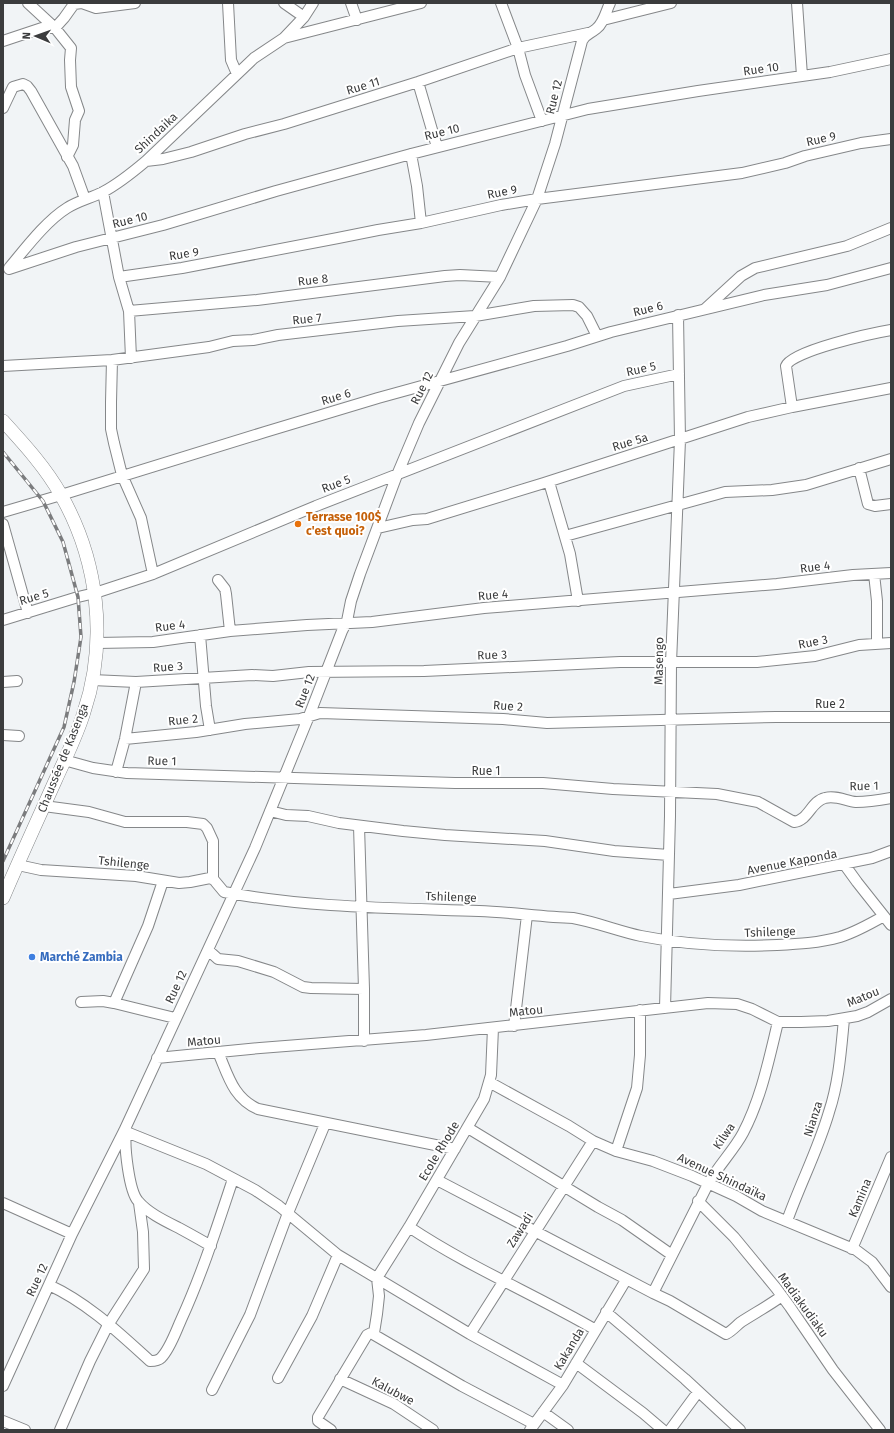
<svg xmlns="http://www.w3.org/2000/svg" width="894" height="1433" viewBox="0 0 894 1433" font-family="'Fira Sans',sans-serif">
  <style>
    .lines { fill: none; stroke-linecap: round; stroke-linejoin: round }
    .minor-casing { stroke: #858789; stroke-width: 12 }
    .major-casing { stroke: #858789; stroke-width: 14 }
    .minor { stroke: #fff; stroke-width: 10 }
    .major { stroke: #fff; stroke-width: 13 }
    .rail-casing { stroke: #7b7c7e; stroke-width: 3.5 }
    .rail { stroke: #fff; stroke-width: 2; stroke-dasharray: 6; stroke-linecap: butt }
    .food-dot { fill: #e8710a; stroke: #fff; stroke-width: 1.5 }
    .shop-dot { fill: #3f7fe0; stroke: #fff; stroke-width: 1.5 }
    .labels { text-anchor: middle; stroke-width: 4; stroke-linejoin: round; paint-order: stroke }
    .street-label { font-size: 12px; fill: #3b3c3d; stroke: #fff }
    .food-label { font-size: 12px; font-weight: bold; fill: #c56008; stroke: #fff; text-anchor: start }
    .shop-label { font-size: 12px; font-weight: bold; fill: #366cbe; stroke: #fff; text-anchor: start }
  </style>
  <rect width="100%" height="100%" fill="#f1f4f6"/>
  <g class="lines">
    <g class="minor-casing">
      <path id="minor" d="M28,3L55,28L71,48L70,60L71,87L79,111L75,120L73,145L67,157
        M228,3L231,60L237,74
        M284,3L304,17
        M351,3L357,20
        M501,3L518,48L525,75L542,121
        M797,3L802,76
        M603,20L671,3
        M284,38L421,3
        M3,41L42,28H55L64,18L74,4L82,3L96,8L135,3
        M418,82L437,147
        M3,108L13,87L23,84L27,86L31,91L73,166L85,199
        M411,154L417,186L421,223
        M146,161L163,159L191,152L245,134L284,124L418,82L518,48L588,33
        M103,192L119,277L129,311L131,358
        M9,269L76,247L163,225L276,191L411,154L588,109L698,91L830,72L891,59
        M9,269V268C25,249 46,221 67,208C78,201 91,198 103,192C118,184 133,172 146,161L254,58L284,38L304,17L313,3
        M119,277L182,268L338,238L378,230L421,223L501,205L537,199L742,173L785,163L805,156L861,143L891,139
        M705,309L741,276L755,268L847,246L891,228
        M129,311L257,300L445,276L460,275L500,277
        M112,360L111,402V429L114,443L122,475L141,518L153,574
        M3,366L112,360L209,347L233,341L253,340L278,335L398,321L475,316L534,306L573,305L579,307L587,316L597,336
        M792,407L786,366C791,351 873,333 891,330
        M859,468L868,504L875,506L891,504
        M549,482L570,554L578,601
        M3,512L61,495L265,432L378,398L567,346L611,332L764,295L827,285L891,268
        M3,524L28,613
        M378,528L413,520L427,519L544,483L748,417L792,407L891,388
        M565,536L725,492L772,490L806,485L891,459
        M874,574L877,601V644
        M218,580L225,589L226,594L230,631
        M3,620L78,597L95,593L153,574L316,506L624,386L679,374
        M200,635L206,706L210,730
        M97,643L153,642L230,631L307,625L372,622L484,608L777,584L853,575L891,573
        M92,680L136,682L252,675L273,676L309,672L424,671L620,662H757L815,656L859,645L891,643
        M3,682L17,681
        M3,735L19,736
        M125,739L196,732L245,724L300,719L320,713L503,719L547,723L776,717H891
        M64,760L93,768L127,773L455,783H543L613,789L717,794L758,802L794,822C809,820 811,801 825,798C836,795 846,801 856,802C868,802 880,800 891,798
        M116,772L125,739L136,682
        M44,806L89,812L125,822H187L203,824L207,828L213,841V879
        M270,811L286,815L308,816L339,823L403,831L445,835L545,841L614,851L669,855
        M359,826L364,989V1041
        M844,864L857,882L891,925
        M18,865L41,870L136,876L179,883L190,882L210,878L214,880L224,892C308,908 394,908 479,911C510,912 542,917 573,918C596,922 618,931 641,936C685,945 731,947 777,945C798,944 819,943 840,937C856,932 870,924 884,916
        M669,894L739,885L872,858L891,851
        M208,950L218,959L238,961L274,972L303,987L311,988L364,989
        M81,1002L103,1001L114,1003L175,1018
        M114,1003L148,926L163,881
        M665,1008L670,816L671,663L680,440L678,315
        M514,1026L527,915
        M218,1052C228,1075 233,1098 258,1109L455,1149
        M157,1058L260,1048L426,1035L708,1003L737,1004L752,1009L778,1022H801L828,1021L857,1016L868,1012L891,999
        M489,1082L569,1126L593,1141L616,1151L653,1161L692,1176L736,1196L762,1211L856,1250L872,1262L891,1287
        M468,1128L598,1207L622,1220L672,1255
        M124,1131L206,1164L255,1190L279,1206L338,1255L470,1334L563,1385
        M126,1132C124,1146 129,1191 138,1201C148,1213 165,1221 179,1228C190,1234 201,1240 211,1246
        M616,1151L637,1088L640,1055V1010
        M437,1180L653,1293L708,1184C718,1166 734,1150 743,1133C761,1099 769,1059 778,1022
        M698,1201L734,1237L776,1288L790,1307L833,1370L880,1430
        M3,1203L72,1234
        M787,1221C800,1184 818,1150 829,1112C839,1082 841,1050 844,1019
        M409,1227C469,1267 534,1294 596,1330
        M852,1249L891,1157
        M49,1285C88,1303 119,1333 150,1361C154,1361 158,1361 161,1358C170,1349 176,1331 181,1320C202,1274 217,1227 233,1179
        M653,1293L670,1301L726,1334C732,1331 736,1326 741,1322C755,1313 768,1306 782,1296
        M606,1312L685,1379L740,1430
        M374,1333L377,1314L379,1296L377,1278L409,1227L484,1099L491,1075L493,1028
        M470,1334L593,1141
        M576,1363L643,1413L663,1430
        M278,1378L312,1316L338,1255
        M340,1379L394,1404L433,1430
        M3,1386L72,1234L124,1131L255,848L309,716L342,631L347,621L351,601L360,574L397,475L419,423L459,343L500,277L537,199L555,144L582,41C585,34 590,34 596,29C604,23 606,11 610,3
        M212,1390L250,1315L288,1213L325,1124
        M543,1412L568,1430
        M3,1421L25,1430
        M60,1430L90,1361L108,1325L144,1269L143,1232L139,1203
        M331,1430L318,1421V1417L367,1335L371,1333L462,1386L534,1424
        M530,1430L563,1385L626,1280
        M670,1430L698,1392"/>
    </g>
    <g class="major-casing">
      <path id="major" d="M3,421C24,444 46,468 61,495C98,560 108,640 84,712C77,735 66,757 56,779C38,819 20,858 3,898"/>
    </g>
    <use href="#minor" class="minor"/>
    <use href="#major" class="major"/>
    <g class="rail-casing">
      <path id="rail" d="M3,452L43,501L63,542L78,597L81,637L74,682L64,727L3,861"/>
    </g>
    <use href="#rail" class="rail"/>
  </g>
  <circle class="food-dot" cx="298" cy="524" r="4"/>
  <circle class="shop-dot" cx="32" cy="957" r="4"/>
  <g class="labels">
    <g class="street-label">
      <text transform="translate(761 69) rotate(-8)" y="4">Rue 10</text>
      <text transform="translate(363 86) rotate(-17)" y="4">Rue 11</text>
      <text transform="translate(554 97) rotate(-76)" y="4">Rue 12</text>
      <text transform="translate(442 132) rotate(-14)" y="4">Rue 10</text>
      <text transform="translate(156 133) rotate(-43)" y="4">Shindaika</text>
      <text transform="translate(821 139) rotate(-13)" y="4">Rue 9</text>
      <text transform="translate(502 192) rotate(-11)" y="4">Rue 9</text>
      <text transform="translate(130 220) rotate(-14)" y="4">Rue 10</text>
      <text transform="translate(184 254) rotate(-9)" y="4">Rue 9</text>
      <text transform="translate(313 280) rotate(-7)" y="4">Rue 8</text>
      <text transform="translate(648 309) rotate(-14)" y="4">Rue 6</text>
      <text transform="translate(307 319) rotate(-6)" y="4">Rue 7</text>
      <text transform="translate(641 369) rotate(-13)" y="4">Rue 5</text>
      <text transform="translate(422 388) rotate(-63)" y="4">Rue 12</text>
      <text transform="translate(336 397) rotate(-17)" y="4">Rue 6</text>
      <text transform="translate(630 442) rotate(-17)" y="4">Rue 5a</text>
      <text transform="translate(336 484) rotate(-21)" y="4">Rue 5</text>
      <text transform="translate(815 567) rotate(-7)" y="4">Rue 4</text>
      <text transform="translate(493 595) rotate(-5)" y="4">Rue 4</text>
      <text transform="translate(34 597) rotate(-17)" y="4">Rue 5</text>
      <text transform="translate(170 626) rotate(-7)" y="4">Rue 4</text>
      <text transform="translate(813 642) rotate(-11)" y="4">Rue 3</text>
      <text transform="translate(492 655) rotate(-2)" y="4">Rue 3</text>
      <text transform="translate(659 661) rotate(-89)" y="4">Masengo</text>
      <text transform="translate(168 667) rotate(-4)" y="4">Rue 3</text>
      <text transform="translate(305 691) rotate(-69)" y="4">Rue 12</text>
      <text x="830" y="708">Rue 2</text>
      <text transform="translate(508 706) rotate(4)" y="4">Rue 2</text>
      <text transform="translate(183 720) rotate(-6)" y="4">Rue 2</text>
      <text transform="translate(63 758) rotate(-68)" y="4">Chaussée de Kasenga</text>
      <text transform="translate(162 761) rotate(1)" y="4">Rue 1</text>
      <text x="486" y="775">Rue 1</text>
      <text transform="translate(864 786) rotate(-1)" y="4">Rue 1</text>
      <text transform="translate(792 862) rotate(-11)" y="4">Avenue Kaponda</text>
      <text transform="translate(124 863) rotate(6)" y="4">Tshilenge</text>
      <text transform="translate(451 897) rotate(2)" y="4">Tshilenge</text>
      <text transform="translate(770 932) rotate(-2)" y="4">Tshilenge</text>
      <text transform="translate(176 987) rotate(-65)" y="4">Rue 12</text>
      <text transform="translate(863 997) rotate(-23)" y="4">Matou</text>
      <text transform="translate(526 1011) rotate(-6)" y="4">Matou</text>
      <text transform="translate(204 1041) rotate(-5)" y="4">Matou</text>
      <text transform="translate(813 1119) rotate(-72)" y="4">Nianza</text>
      <text transform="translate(724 1136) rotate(-56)" y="4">Kilwa</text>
      <text transform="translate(439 1151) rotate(-59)" y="4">Ecole Rhode</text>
      <text transform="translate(722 1177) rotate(25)" y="4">Avenue Shindaïka</text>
      <text transform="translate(860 1198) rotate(-67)" y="4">Kamina</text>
      <text transform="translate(520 1230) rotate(-58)" y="4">Zawadi</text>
      <text transform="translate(37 1280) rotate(-65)" y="4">Rue 12</text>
      <text transform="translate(803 1305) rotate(54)" y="4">Madiakudiaku</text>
      <text transform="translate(569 1349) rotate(-59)" y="4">Kakanda</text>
      <text transform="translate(393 1391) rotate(28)" y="4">Kalubwe</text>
    </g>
    <g class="food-label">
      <text x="306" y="521">Terrasse 100$<tspan x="306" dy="14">c'est quoi?</tspan></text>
    </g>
    <g class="shop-label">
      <text x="40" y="961">Marché Zambia</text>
    </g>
  </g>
  <rect width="894" height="1433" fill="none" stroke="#3b3c3d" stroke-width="8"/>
  <g transform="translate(36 36) rotate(272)" stroke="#ffffff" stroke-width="3" paint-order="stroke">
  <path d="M0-3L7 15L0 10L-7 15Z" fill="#3b3c3d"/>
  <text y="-6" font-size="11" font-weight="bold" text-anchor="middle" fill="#3b3c3d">N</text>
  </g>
</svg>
